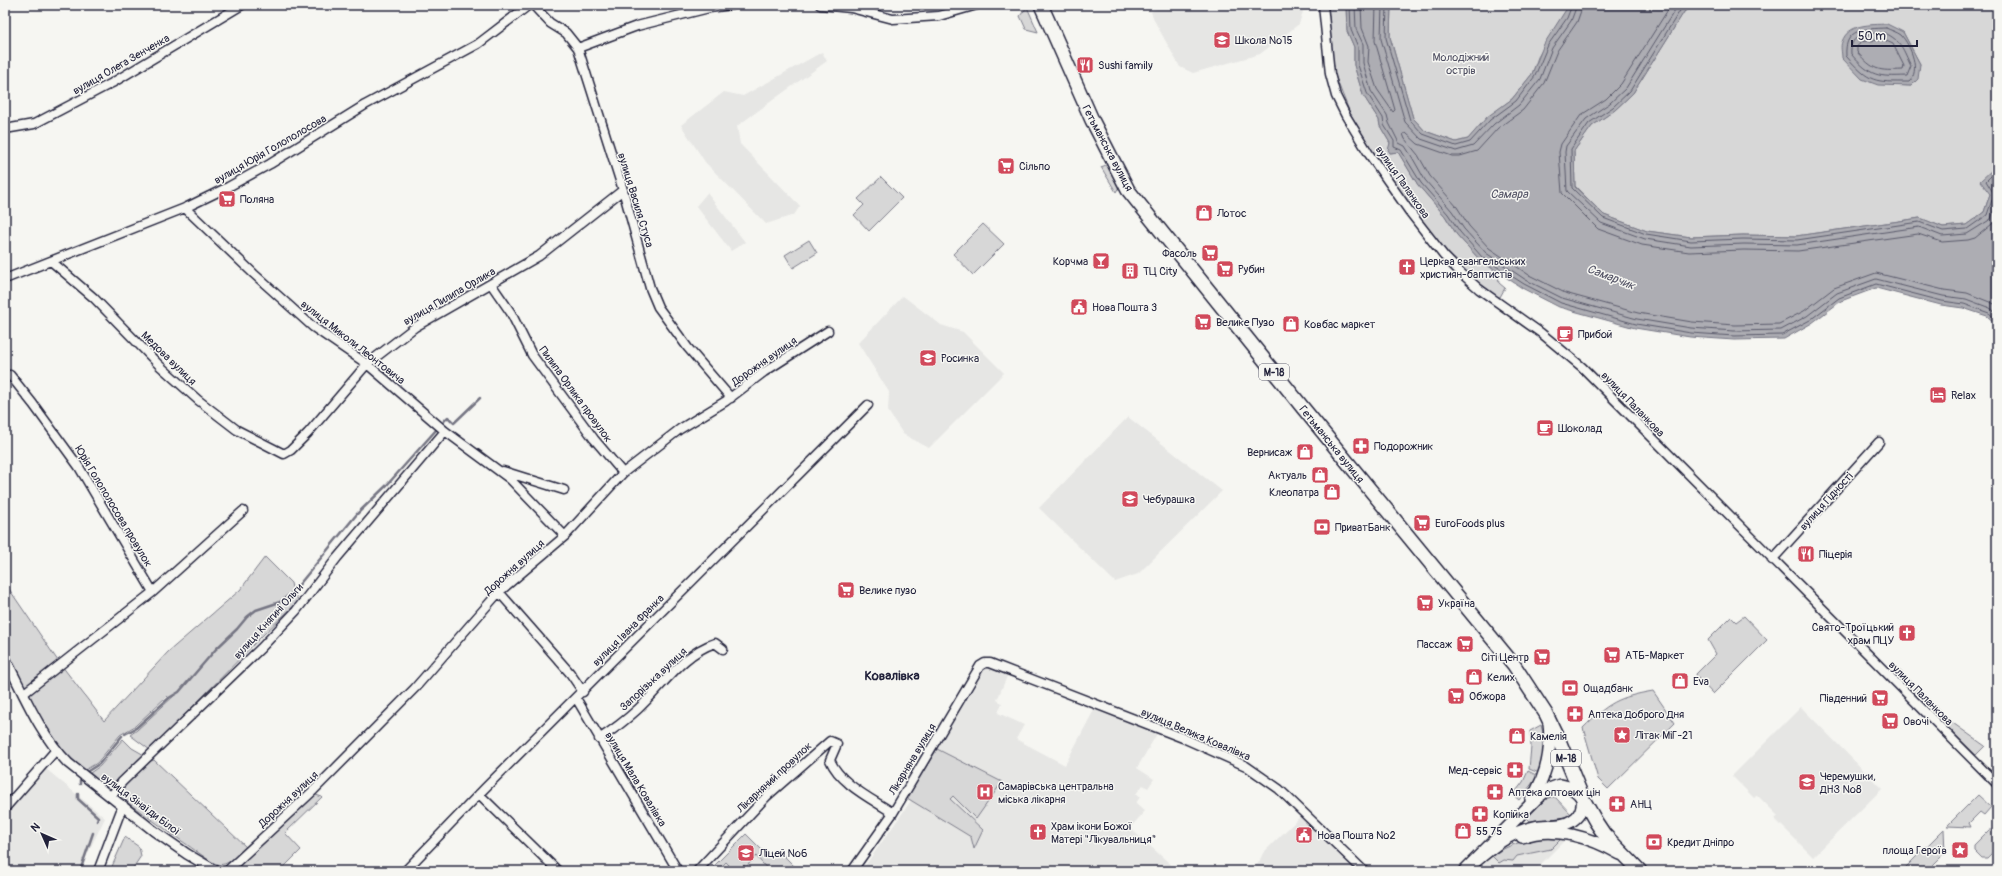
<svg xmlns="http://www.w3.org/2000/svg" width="2002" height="876" viewBox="0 0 2002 876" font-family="Pangolin,sans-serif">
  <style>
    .built { fill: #e6e6e4 }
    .green { fill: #d7d7d7; stroke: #7c7c89; fill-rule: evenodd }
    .water { fill: #adadb3; stroke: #757583 }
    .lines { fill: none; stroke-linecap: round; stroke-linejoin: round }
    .shore { stroke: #5a5a6b; stroke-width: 1 }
    .stream { stroke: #757583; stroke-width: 2.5 }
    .minor-casing { stroke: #22223b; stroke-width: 11 }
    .tertiary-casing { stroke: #22223b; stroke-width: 12 }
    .secondary-casing { stroke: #22223b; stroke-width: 14 }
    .trunk-casing { stroke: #22223b; stroke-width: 16 }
    .minor { stroke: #f6f6f2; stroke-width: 8 }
    .tertiary { stroke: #f6f6f2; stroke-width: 9 }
    .secondary { stroke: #f6f6f2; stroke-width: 11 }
    .trunk { stroke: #f6f6f2; stroke-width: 13 }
    .labels { text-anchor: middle; stroke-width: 3; stroke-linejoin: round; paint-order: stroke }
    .shield { fill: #f6f6f2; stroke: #626272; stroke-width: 1 }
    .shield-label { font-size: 10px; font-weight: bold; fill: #22223b }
    .poi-label { font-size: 11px; fill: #22223b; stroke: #f6f6f2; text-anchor: start }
    .park-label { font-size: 11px; fill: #4f4f62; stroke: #f6f6f2 }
    .street-label { font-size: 11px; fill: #22223b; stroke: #f6f6f2 }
    .water-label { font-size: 12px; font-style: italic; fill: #535365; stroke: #f6f6f2 }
    .quarter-label { font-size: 13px; font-weight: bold; fill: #22223b; stroke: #f6f6f2 }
  </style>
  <rect width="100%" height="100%" fill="#f6f6f2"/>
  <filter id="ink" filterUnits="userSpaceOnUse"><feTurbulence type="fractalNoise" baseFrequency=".025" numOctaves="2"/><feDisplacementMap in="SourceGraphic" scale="8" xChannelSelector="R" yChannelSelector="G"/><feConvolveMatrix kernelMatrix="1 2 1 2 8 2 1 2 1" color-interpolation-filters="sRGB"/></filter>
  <g filter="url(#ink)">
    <path class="built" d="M1164,5L1192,7L1194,5H1305L1299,24L1260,54L1193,73L1180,67L1155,22L1151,12Z
      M822,52L827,61L737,126L740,144L800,206L794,215L766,224L705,162L681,125L724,92L743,96Z
      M707,193L745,242L731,251L696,206Z
      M903,296L941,325L963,332L1004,373L929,448L903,434L888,411L889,392L858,343Z
      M1128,417L1222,491L1138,574L1115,582L1039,508Z
      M988,667L1008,674L997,700L1002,703L998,713L1024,725L1016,739L1065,765L1095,708L1158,732L1137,768L1154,779L1148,788L1143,785L1136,794L1140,797L1136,803L1145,811L1130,828L1178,871L862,870L911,801L907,798L974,688L983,670Z
      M1801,707L1882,789L1813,857L1775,819L1778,816L1757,795L1754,798L1732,776Z
      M45,768L105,818L79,871H5V813Z
      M1302,815L1359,871H1251L1259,862L1263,853Z
      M746,834L767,855L770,853L773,857L779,851L799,871H709Z
      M1567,838L1534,871H1477L1492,856L1502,849L1520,841Z"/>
    <path class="green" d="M1328,5H1346L1347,31L1354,47V65L1363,95L1379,120L1380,126L1390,143V153L1398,152L1418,185L1445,216L1457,235L1480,260L1498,273L1499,283L1505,288L1500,297H1497L1465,271L1448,253L1412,209L1375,155L1350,113L1334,73Z
      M1391,5H1569L1538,57L1532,74L1512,99L1488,117L1468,139L1456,142L1425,131L1413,118L1390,37Z
      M1692,5H1997V170L1993,169L1990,194L1984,212L1966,225L1943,227L1920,218L1796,236L1743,235L1691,237L1647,231L1604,215L1575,186L1574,151L1592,126L1615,110L1633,93L1684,12ZM1903,32L1920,64L1911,86L1895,85Z
      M1027,7L1038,32L1026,29L1020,16Z
      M1106,165L1108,166L1119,187L1116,192L1101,167Z
      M881,177L902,198L869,231L854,215L864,205L858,199Z
      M983,224L1004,244L973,275L953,254Z
      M809,240L817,253L793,268L785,255Z
      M265,557L291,583L293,592L299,601L264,634L150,750L130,735L137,730L176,694L169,698L167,696L135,726L120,735L97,763L85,770C55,746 46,728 29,694L62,666L104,721L168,652L240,590Z
      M5,583L58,661L25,688L5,646Z
      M1744,616L1767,640L1713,694L1697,677L1696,674L1716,654L1708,640L1731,617L1736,622Z
      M1896,667L1950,721L1985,746L1976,755L1892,672Z
      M1653,691L1675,723L1608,789L1598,779L1583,728C1608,703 1618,697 1653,691Z
      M1541,725C1546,743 1545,756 1539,773L1529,769L1531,747L1530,731Z
      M123,739L132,748L146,756L116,784C105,789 98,779 90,773L100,766Z
      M937,749L1002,782L976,819L953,796L950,799L983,830L974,849L971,837L907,798Z
      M154,760L246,847C236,856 227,869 213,863L121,798L119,794L120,788L147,762Z
      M1528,771L1538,776L1519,800L1513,795L1523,782Z
      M316,795L322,797L285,833L301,850L280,871H238L239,864L308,799Z
      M1978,795L1991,807L1984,815L1980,812L1969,823L1971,827L1947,826Z
      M1548,797H1555L1572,815L1566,820L1548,819L1530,821L1527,818Z
      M1944,829L1945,853L1927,871H1902Z
      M1989,830H1995L1997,832V848L1987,858H1982L1974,850V845Z
      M746,834L767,855L770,853L773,857L779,851L799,871H769L756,856L746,867L744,865L738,871L732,868L728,871H724L729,865L726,862L717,871H709Z
      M125,837L139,847L141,856L131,871H110Z
      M1541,837H1563L1551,849L1517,856L1513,861L1504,860L1499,863L1492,856C1507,845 1523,841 1541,837Z"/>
    <path class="water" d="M1346,5H1391L1390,37L1413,118L1425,131L1456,142L1468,139L1487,117L1512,99L1532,74L1544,44L1569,5H1692L1684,12L1633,93L1615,110L1592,126L1574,151L1575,187L1604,215L1647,231L1691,237L1743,235L1796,236L1920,218L1943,227L1966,225L1984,212L1990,194L1980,181L1993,169L1997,170V325L1987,316L1963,308L1941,305L1876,288L1841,301L1812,323L1784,339L1734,340L1690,337L1635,328L1559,307L1522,288L1480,260L1457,235L1445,216L1418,185L1398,152L1390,153L1388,150L1390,143L1380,126L1379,120L1363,95L1354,65V47L1347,31Z
      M1887,24L1903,32L1920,64L1918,79L1911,86L1878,85L1862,79L1842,58C1842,53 1840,46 1842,42C1848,23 1871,25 1887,24Z"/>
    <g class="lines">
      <path class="shore" d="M1350,5L1351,30L1358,47V65L1367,93L1383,118L1384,125L1394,141V147L1401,150L1421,183L1448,214L1460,232L1482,257L1524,284L1561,303L1636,324L1691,333L1734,336L1782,335L1810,320L1839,298L1876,284L1942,301L1964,304L1989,313L1997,320
        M1355,5L1356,29L1363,44V63L1371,91L1387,115L1389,123L1399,143L1405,146L1412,157L1425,180L1452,211L1464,229L1486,253L1526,280L1562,298L1637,319L1691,328L1734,331L1781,330L1807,316L1837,293L1876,279L1943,296L1966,299L1990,308L1997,313
        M1361,5L1362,28L1369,46L1368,62L1377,89L1393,112L1395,110L1375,41L1376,5
        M1382,5L1381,39L1405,122L1421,139L1456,151L1473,146L1494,124L1519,105L1540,79L1552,48L1571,21L1577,5
        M1387,5L1386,38L1410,120L1423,134L1456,146L1470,142L1490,120L1516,101L1535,76L1548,45L1567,18L1572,5
        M1583,5L1577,22L1557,51L1544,83L1523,110L1498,128L1477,151L1460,156H1452L1418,144L1406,133L1403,134L1405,139L1418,155L1430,176L1457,207L1469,226L1489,248L1529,275L1565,293L1638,313L1692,322L1735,325L1779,324L1804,311L1834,288L1876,273L1944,290L1967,293L1997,305
        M1671,5L1621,84L1606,99L1581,115L1561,144L1559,152L1562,193L1598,229L1642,245L1689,252L1744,250L1798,251L1918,234L1942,242L1968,240L1975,238L1997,220
        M1678,5L1626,88L1610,103L1586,119L1566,146L1565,152L1567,191L1601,223L1645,239L1691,246L1744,244L1797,245L1919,227L1942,236L1967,234L1991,219L1997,202
        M1686,5L1681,9L1630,91L1613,107L1589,123L1571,149L1572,188L1603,218L1646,234L1691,241L1743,239L1797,240L1919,222L1943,231L1967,229L1987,215L1994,194L1986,181L1993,174H1997
        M1886,28C1890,30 1897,32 1901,35C1911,46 1921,71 1909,82C1874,82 1870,83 1846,56C1844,28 1864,29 1886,28Z
        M1885,33C1902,41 1903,50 1911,66L1907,76C1878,77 1871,77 1851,54C1849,32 1868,34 1885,33Z
        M1884,40L1893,44L1904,66L1903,70C1878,71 1874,71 1857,52V47L1860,42Z"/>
      <path class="stream" d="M444,421L448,417L454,423L480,398
        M125,734L136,728L169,698L179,692L216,649L237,629L247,617L256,610L280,602L293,592L357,514L387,485L436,430
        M88,771L99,764L122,736
        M80,784V781
        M78,794V799L98,817L97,821
        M80,871L93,833"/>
      <g class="minor-casing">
        <path id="minor" d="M533,5L550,23L566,33L578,48L623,190L650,288L658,307L688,348L731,398
          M820,5L851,8L893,19L939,16L977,5
          M1323,5L1330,74L1336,96L1346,116L1369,154L1409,211L1444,256L1461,273L1479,289L1541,333L1582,367L1997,784
          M578,48L637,26L709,8L732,5
          M5,129L34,124L112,83L242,5
          M185,208L254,274L313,327L367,364L445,431L510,479L565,536
          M51,261L94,298L159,365L198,400L237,430L284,454L291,450L308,433L367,364L415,327L539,256L623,190
          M5,279L185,208L228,187L270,164L365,105L478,44L529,5
          M491,284L511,313L532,355L594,439L623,473
          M10,375L33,404L79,467L153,592
          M503,471L564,490
          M1772,560L1879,442
          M499,592L570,673L583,692
          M23,694L153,592L243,511
          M576,698L678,871
          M599,739C613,730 626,720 638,709C663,686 682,654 715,643L723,649
          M479,794L558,871
          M111,796L122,782L261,648L296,611L337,558L445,431
          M5,808L56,750
          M98,871L123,805
          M227,871L314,790L415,688L499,592L565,536L623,473L680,429L726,401L764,372L828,331
          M405,871L485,788L868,405
          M697,871L767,796L830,741L837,744L830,760C840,784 872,799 893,813
          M852,871L893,813L980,666L985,663H990L1183,738L1246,766L1279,789L1364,871"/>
      </g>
      <g class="tertiary-casing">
        <path id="tertiary" d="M5,658C24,694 39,733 68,763L154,831L187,854L216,871"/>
      </g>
      <g class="secondary-casing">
        <path id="secondary" d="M1560,785C1571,787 1576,790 1583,799C1582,807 1581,815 1573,820C1562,828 1547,824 1534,827C1506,833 1486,853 1464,871L1538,797L1549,789Z
          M1531,800C1547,776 1552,751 1549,723
          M1522,837C1554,825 1592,838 1620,854"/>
      </g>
      <g class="trunk-casing">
        <path id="trunk" d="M1041,5L1092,120L1128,190L1303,408L1514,665L1546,714L1560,743L1583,799L1596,822L1604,834L1640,871"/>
      </g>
      <use href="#minor" class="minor"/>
      <use href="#tertiary" class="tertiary"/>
      <use href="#secondary" class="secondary"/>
      <use href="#trunk" class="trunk"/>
    </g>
  </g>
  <defs>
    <g id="school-square" transform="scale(0.9)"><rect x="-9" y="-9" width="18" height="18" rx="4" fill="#d1495b" stroke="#f6f6f2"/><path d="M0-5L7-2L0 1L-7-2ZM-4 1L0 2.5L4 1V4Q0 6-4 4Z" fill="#fff"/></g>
    <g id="restaurant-square" transform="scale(0.9)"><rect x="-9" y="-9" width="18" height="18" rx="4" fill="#d1495b" stroke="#f6f6f2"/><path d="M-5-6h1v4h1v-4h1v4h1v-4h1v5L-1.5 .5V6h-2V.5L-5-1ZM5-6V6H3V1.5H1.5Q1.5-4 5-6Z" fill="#fff"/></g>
    <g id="supermarket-square" transform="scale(0.9)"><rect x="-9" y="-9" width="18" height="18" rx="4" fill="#d1495b" stroke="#f6f6f2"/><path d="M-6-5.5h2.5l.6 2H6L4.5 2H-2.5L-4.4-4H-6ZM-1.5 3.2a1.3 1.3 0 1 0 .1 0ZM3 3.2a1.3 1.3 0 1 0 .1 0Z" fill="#fff"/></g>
    <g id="shop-square" transform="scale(0.9)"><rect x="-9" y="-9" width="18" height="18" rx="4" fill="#d1495b" stroke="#f6f6f2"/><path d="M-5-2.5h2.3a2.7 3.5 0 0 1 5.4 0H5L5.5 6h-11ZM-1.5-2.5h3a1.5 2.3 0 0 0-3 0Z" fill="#fff"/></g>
    <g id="bar-square" transform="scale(0.9)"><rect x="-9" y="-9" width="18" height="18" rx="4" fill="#d1495b" stroke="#f6f6f2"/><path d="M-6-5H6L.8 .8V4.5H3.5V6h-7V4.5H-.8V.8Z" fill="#fff"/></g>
    <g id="church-square" transform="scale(0.9)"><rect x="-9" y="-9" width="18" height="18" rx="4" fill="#d1495b" stroke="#f6f6f2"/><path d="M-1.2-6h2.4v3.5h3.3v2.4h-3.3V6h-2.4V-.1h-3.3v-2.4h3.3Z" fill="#fff"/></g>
    <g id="building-square" transform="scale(0.9)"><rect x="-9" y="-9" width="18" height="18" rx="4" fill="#d1495b" stroke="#f6f6f2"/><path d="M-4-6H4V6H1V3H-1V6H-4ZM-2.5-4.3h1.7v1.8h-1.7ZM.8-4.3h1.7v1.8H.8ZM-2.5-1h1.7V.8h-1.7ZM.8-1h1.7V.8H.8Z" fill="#fff"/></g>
    <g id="civic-square" transform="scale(0.9)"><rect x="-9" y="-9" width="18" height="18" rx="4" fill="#d1495b" stroke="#f6f6f2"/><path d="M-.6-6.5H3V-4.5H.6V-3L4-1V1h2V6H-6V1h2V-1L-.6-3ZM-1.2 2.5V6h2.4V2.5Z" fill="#fff"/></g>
    <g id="cafe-square" transform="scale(0.9)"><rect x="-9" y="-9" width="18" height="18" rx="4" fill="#d1495b" stroke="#f6f6f2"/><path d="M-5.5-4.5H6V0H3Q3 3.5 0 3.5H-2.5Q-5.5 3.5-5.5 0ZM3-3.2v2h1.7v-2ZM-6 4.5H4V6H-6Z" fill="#fff"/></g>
    <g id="hotel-square" transform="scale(0.9)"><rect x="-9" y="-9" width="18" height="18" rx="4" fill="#d1495b" stroke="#f6f6f2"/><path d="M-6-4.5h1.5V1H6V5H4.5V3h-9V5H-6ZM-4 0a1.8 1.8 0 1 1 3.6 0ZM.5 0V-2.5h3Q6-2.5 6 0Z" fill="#fff"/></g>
    <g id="pharmacy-square" transform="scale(0.9)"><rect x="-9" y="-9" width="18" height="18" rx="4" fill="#d1495b" stroke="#f6f6f2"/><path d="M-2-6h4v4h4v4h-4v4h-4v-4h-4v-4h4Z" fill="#fff"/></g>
    <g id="bank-square" transform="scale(0.9)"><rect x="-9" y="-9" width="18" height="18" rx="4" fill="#d1495b" stroke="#f6f6f2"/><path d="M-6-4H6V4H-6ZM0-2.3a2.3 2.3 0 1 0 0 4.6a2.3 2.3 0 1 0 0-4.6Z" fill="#fff"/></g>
    <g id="sight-square" transform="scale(0.9)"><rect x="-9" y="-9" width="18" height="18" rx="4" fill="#d1495b" stroke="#f6f6f2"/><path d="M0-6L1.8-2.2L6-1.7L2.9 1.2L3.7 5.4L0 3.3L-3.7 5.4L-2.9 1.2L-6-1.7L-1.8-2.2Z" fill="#fff"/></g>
    <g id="hospital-square" transform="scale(0.9)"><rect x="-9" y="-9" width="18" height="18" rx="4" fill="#d1495b" stroke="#f6f6f2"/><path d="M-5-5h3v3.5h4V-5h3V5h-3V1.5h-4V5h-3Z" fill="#fff"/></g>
  </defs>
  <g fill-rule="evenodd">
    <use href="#school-square" x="1222" y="40"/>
    <use href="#restaurant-square" x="1085" y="65"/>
    <use href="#supermarket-square" x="1006" y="166"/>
    <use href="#supermarket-square" x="227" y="199"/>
    <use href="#shop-square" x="1204" y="213"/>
    <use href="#supermarket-square" x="1210" y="253"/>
    <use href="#bar-square" x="1101" y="261"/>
    <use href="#church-square" x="1407" y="267"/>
    <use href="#supermarket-square" x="1225" y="269"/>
    <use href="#building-square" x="1130" y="271"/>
    <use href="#civic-square" x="1079" y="307"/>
    <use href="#supermarket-square" x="1203" y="322"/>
    <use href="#shop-square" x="1291" y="324"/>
    <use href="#cafe-square" x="1565" y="334"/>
    <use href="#school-square" x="928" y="358"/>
    <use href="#hotel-square" x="1938" y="395"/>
    <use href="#cafe-square" x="1545" y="428"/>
    <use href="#pharmacy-square" x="1361" y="446"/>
    <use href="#shop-square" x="1305" y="452"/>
    <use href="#shop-square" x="1320" y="475"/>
    <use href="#shop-square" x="1332" y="492"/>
    <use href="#school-square" x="1130" y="499"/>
    <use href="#supermarket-square" x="1422" y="523"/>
    <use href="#bank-square" x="1322" y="527"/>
    <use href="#restaurant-square" x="1806" y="554"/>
    <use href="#supermarket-square" x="846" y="590"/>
    <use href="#supermarket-square" x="1425" y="603"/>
    <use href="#church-square" x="1907" y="633"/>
    <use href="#supermarket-square" x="1465" y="644"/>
    <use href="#supermarket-square" x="1612" y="655"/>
    <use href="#supermarket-square" x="1542" y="657"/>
    <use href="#shop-square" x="1474" y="677"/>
    <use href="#shop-square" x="1680" y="681"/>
    <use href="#bank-square" x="1570" y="688"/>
    <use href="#supermarket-square" x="1456" y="696"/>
    <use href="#supermarket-square" x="1880" y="698"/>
    <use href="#pharmacy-square" x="1575" y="714"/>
    <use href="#supermarket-square" x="1890" y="721"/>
    <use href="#sight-square" x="1622" y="735"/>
    <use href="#shop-square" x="1517" y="736"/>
    <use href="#pharmacy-square" x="1515" y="770"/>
    <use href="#school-square" x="1807" y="782"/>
    <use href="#hospital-square" x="985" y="792"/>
    <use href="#pharmacy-square" x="1495" y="792"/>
    <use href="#pharmacy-square" x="1617" y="804"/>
    <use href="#pharmacy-square" x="1480" y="814"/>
    <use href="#shop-square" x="1463" y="831"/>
    <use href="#church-square" x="1038" y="832"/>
    <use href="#civic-square" x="1304" y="835"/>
    <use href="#bank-square" x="1654" y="842"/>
    <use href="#sight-square" x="1960" y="850"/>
    <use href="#school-square" x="746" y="853"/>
  </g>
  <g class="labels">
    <g class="shield">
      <rect x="1259" y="364" width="30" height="16" rx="3"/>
      <rect x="1551" y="750" width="30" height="16" rx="3"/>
    </g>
    <g class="shield-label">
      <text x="1274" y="376">М-18</text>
      <text x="1566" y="762">М-18</text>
    </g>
    <g class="poi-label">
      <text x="1235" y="44">Школа №15</text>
      <text x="1098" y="69">Sushi family</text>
      <text x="1019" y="170">Сільпо</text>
      <text x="240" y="203">Поляна</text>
      <text x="1217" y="217">Лотос</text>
      <text x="1197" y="257" text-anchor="end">Фасоль</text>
      <text x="1088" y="265" text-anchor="end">Корчма</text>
      <text x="1420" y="265">Церква євангельських<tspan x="1420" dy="13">християн-баптистів</tspan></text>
      <text x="1238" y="273">Рубин</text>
      <text x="1143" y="275">ТЦ City</text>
      <text x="1092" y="311">Нова Пошта 3</text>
      <text x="1216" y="326">Велике Пузо</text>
      <text x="1304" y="328">Ковбас маркет</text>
      <text x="1578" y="338">Прибой</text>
      <text x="941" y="362">Росинка</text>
      <text x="1951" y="399">Relax</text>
      <text x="1558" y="432">Шоколад</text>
      <text x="1374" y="450">Подорожник</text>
      <text x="1292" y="456" text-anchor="end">Вернисаж</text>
      <text x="1307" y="479" text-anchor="end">Актуаль</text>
      <text x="1319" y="496" text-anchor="end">Клеопатра</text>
      <text x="1143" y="503">Чебурашка</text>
      <text x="1435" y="527">EuroFoods plus</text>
      <text x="1335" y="531">ПриватБанк</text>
      <text x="1819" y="558">Піцерія</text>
      <text x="859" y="594">Велике пузо</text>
      <text x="1438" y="607">Україна</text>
      <text x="1894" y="631" text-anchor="end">Свято-Троїцький<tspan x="1894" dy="13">храм ПЦУ</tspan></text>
      <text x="1452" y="648" text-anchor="end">Пассаж</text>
      <text x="1625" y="659">АТБ-Маркет</text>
      <text x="1529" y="661" text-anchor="end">Сіті Центр</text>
      <text x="1487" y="681">Келих</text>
      <text x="1693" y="685">Eva</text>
      <text x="1583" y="692">Ощадбанк</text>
      <text x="1469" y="700">Обжора</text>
      <text x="1867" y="702" text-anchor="end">Південний</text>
      <text x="1588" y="718">Аптека Доброго Дня</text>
      <text x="1903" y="725">Овочі</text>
      <text x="1635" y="739">Літак МіГ-21</text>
      <text x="1530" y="740">Камелія</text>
      <text x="1502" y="774" text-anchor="end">Мед-сервіс</text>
      <text x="1820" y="780">Черемушки,<tspan x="1820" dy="13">ДНЗ №8</tspan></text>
      <text x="998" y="790">Самарівська центральна<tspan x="998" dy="13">міська лікарня</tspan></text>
      <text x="1508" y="796">Аптека оптових цін</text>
      <text x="1630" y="808">АНЦ</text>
      <text x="1493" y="818">Копійка</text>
      <text x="1051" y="830">Храм ікони Божої<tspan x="1051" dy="13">Матері "Лікувальниця"</tspan></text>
      <text x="1476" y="835">55 75</text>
      <text x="1317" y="839">Нова Пошта №2</text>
      <text x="1667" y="846">Кредит Дніпро</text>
      <text x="1947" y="854" text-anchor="end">площа Героїв</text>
      <text x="759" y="857">Ліцей №6</text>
    </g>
    <g class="park-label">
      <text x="1461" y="61">Молодіжний<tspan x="1461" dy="13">острів</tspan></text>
    </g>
    <g class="street-label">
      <text transform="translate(121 64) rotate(-30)" y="4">вулиця Олега Зенченка</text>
      <text transform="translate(1108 148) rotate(62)" y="4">Гетьманська вулиця</text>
      <text transform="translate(270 149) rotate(-30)" y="4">вулиця Юрія Голополосова</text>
      <text transform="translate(1403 182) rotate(55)" y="4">вулиця Паланкова</text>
      <text transform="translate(636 200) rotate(73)" y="4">вулиця Василя Стуса</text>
      <text transform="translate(449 296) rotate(-30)" y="4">вулиця Пилипа Орлика</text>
      <text transform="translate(353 342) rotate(38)" y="4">вулиця Миколи Леонтовича</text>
      <text transform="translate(169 358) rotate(44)" y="4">Медова вулиця</text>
      <text transform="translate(764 361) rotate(-35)" y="4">Дорожня вулиця</text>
      <text transform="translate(576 394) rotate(54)" y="4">Пилипа Орлика провулок</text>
      <text transform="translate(1633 404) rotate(46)" y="4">вулиця Паланкова</text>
      <text transform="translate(1332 444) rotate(51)" y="4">Гетьманська вулиця</text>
      <text transform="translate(1826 501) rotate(-48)" y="4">вулиця Гідності</text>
      <text transform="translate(114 506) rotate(59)" y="4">Юрія Голополосова провулок</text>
      <text transform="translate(514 567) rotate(-42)" y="4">Дорожня вулиця</text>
      <text transform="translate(268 621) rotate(-48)" y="4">вулиця Княгині Ольги</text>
      <text transform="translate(628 630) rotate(-45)" y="4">вулиця Івана Франка</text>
      <text transform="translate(653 679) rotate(-43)" y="4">Запорізька вулиця</text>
      <text transform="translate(1921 693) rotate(45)" y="4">вулиця Паланкова</text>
      <text transform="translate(1196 734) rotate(23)" y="4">вулиця Велика Ковалівка</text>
      <text transform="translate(912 759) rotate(-59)" y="4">Лікарняна вулиця</text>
      <text transform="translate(774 777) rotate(-43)" y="4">Лікарняний провулок</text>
      <text transform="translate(636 779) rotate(59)" y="4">вулиця Мала Ковалівка</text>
      <text transform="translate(288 799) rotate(-43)" y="4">Дорожня вулиця</text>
      <text transform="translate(141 804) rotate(37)" y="4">вулиця Зінаїди Білої</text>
    </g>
    <g class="water-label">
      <text x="1509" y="198">Самара</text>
      <text transform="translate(1611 277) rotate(21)" y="4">Самарчик</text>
    </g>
    <g class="quarter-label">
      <text x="892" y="680">Ковалівка</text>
    </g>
  </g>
  <rect width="2002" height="876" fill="none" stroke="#f6f6f2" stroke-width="20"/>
  <rect x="10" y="10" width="1982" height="856" fill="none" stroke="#22223b" stroke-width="1.5" filter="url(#ink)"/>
  <g transform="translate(42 834) rotate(315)" stroke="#f6f6f2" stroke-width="3" paint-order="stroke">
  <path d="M0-3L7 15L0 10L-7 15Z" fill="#22223b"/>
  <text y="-6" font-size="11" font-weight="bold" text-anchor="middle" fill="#22223b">N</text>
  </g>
  <path d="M1852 40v6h65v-6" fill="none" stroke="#22223b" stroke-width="2"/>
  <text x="1858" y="40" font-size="12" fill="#22223b" stroke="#f6f6f2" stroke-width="3" paint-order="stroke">50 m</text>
</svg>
